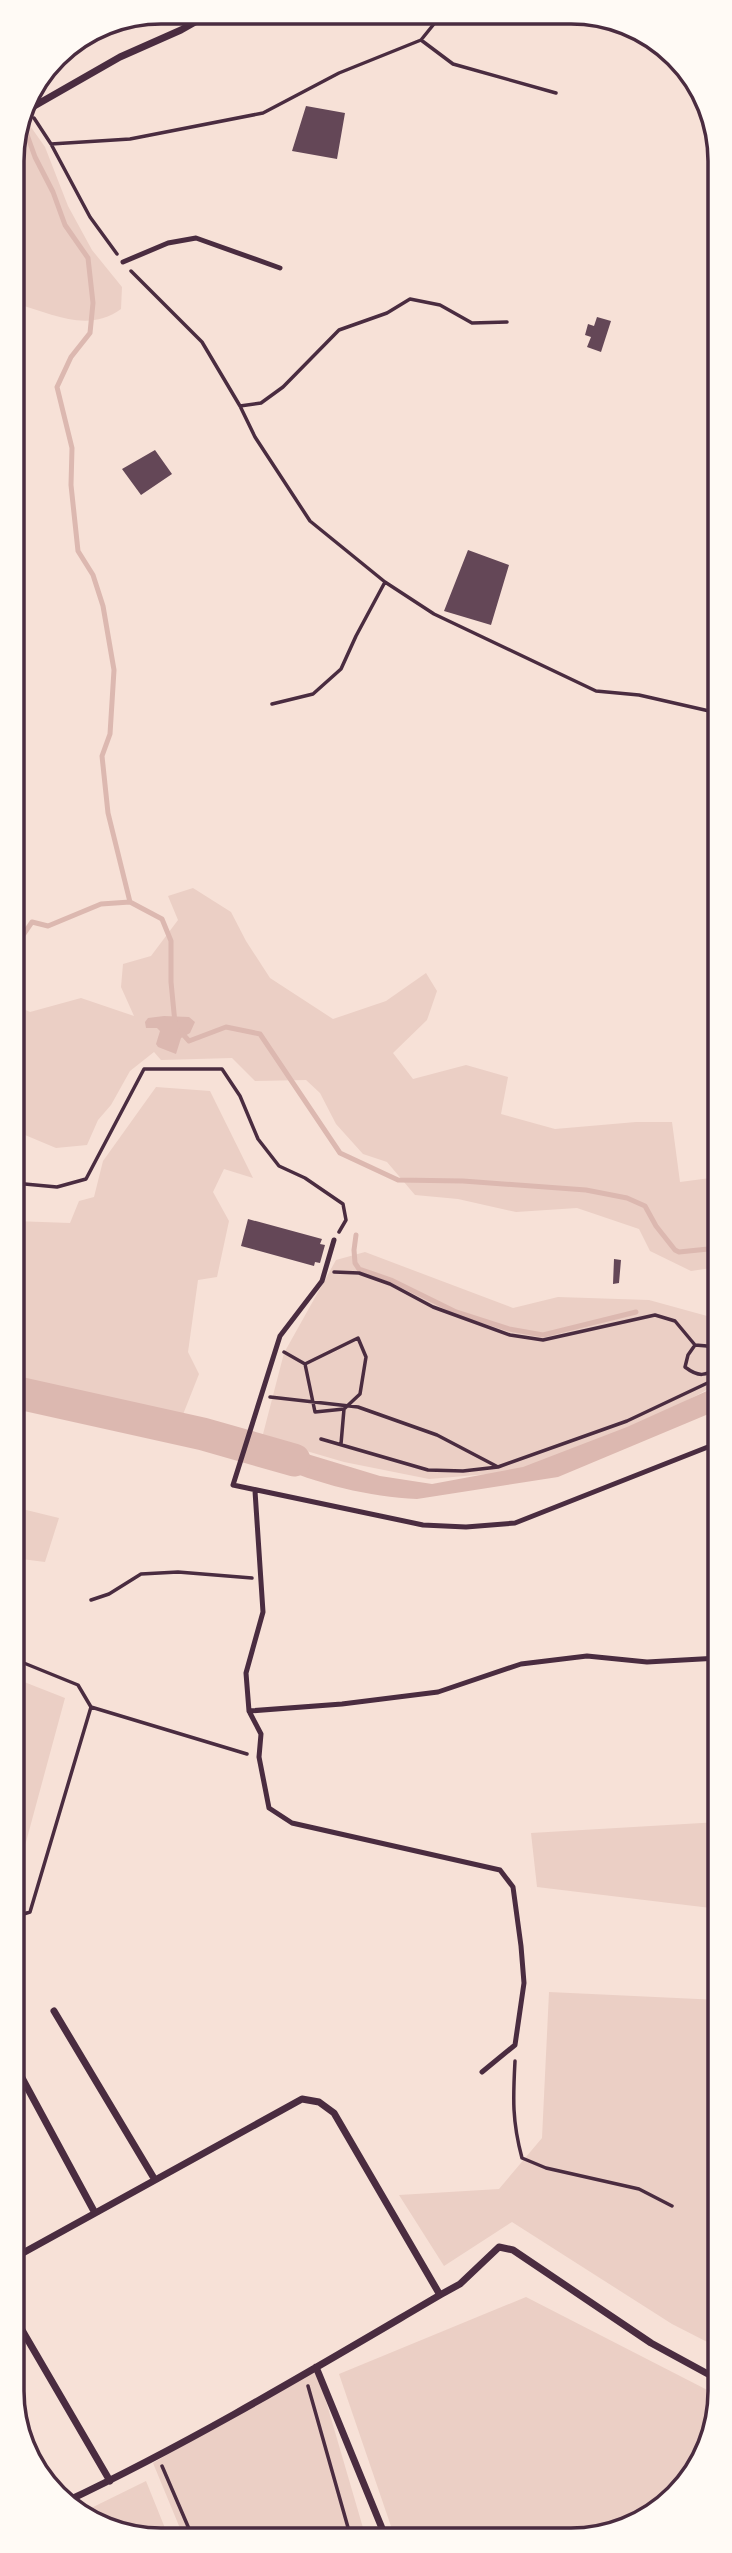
<svg xmlns="http://www.w3.org/2000/svg" width="732" height="2553" viewBox="0 0 732 2553" font-family="'Fira Sans Condensed',sans-serif">
  <style>
    .green { fill: #ebcfc5 }
    .water { fill: #dcb8b0 }
    .lines { fill: none; stroke-linecap: round; stroke-linejoin: round }
    .stream { stroke: #dcb8b0; stroke-width: 5 }
    .river { stroke: #dcb8b0; stroke-width: 33 }
    .building { fill: #644757 }
    .path { stroke: #4a2c40; stroke-width: 3.5 }
    .service { stroke: #4a2c40; stroke-width: 5 }
    .minor { stroke: #4a2c40; stroke-width: 7 }
    .rim { fill: none; stroke: #4a2c40; stroke-width: 3.5 }
  </style>
  <rect width="100%" height="100%" fill="#f7e1d7"/>
  <path class="green" d="M26,120L45,147L68,206L92,250L122,287L121,309C88,333 53,314 17,304L13,307V152L19,123Z
    M193,888L231,912L246,941L270,978L333,1019L386,1001L426,973L437,991L427,1020L393,1053L413,1079L466,1065L508,1077L501,1114L555,1129L636,1122H672L680,1182L718,1177V1267L691,1271L650,1251L639,1229L577,1208L516,1212L458,1199L415,1195L387,1162L363,1154L336,1124L320,1093L306,1080L255,1081L232,1058L161,1060L154,1052L130,1071L111,1105L98,1120L87,1145L56,1148L25,1135L14,1138L13,1004L30,1012L81,998L134,1016L121,987L123,964L151,956L178,920L168,896Z
    M156,1087L210,1091L253,1178L224,1169L213,1192L229,1221L217,1277L198,1280L188,1352L199,1374L182,1417L14,1381V1221L70,1223L79,1201L94,1197L103,1161Z
    M365,1252L513,1308L558,1297L649,1300L718,1319V1384L631,1430L537,1470L429,1479L344,1462L262,1438L284,1353L336,1260Z
    M14,1507L59,1518L45,1562L14,1558Z
    M14,1678L65,1698L26,1842L14,1871Z
    M719,1822V1909L537,1887L531,1833Z
    M549,1992L719,2000V2348L672,2324L512,2222L444,2266L399,2195L499,2189L542,2138Z
    M526,2297L719,2396V2401L683,2490L600,2538H395L339,2374Z
    M316,2367L366,2538H184L153,2463Z
    M146,2481L169,2538H132L83,2512Z"/>
  <path class="water" d="M164,1016L189,1017L195,1022L190,1033L181,1038L176,1054L158,1047L156,1044L160,1031L157,1028H146L145,1022L148,1018Z
    M718,1386V1410L558,1477L417,1499C370,1497 316,1484 273,1464C265,1461 258,1453 251,1448L304,1453L380,1476L432,1484L523,1467L627,1427Z"/>
  <g class="lines">
    <path class="stream" d="M18,126L26,132L35,157L53,192L65,225L88,258L93,303L90,333L71,357L57,387L72,448L71,485L78,551L93,575L103,606L114,670L110,734L102,756L108,813L130,902
      M13,940L21,938L32,922L48,926L101,904L130,902L162,919L171,941V982L175,1023
      M180,1031L189,1041L226,1027L260,1034L340,1153L398,1180L463,1181L586,1190L627,1198L645,1206L656,1226L675,1250L679,1252L718,1248
      M356,1235L354,1250L355,1263L359,1269L391,1280L456,1312L509,1329L543,1335L636,1312"/>
    <path class="river" d="M14,1392L203,1434L294,1460"/>
  </g>
  <path class="building" d="M306,106L345,113L337,159L292,151Z
    M597,317L611,321L601,352L587,347L591,337L585,335L588,324L594,326Z
    M155,450L172,474L141,495L122,469Z
    M468,550L509,565L491,625L444,611Z
    M248,1219L322,1239L320,1244L325,1245L320,1263L315,1262L314,1266L241,1246Z
    M614,1259L621,1260L619,1283L613,1284Z"/>
  <g class="lines">
    <path class="path" d="M421,40L442,14
      M34,118L51,144L90,217L117,254
      M51,144L130,139L263,113L339,73L421,40L453,64L556,93
      M131,271L202,342L240,406L255,437L310,521L385,582L434,614L596,691L639,695L718,713
      M240,406L261,403L283,387L339,330L387,313L410,299L440,305L472,323L507,322
      M272,704L313,694L341,669L356,636L385,582
      M14,1183L57,1187L86,1179L144,1069H222L240,1096L258,1139L279,1166L305,1178L343,1204L346,1220L339,1232
      M334,1272L359,1273L390,1284L433,1307L510,1335L543,1340L655,1315L675,1321L695,1345L707,1346L718,1355
      M695,1345L688,1355L685,1367C698,1377 706,1377 718,1366
      M284,1352L305,1364L315,1412L344,1409L360,1394L366,1357L358,1338L305,1364
      M270,1397L358,1407L437,1435L498,1467
      M321,1439L428,1470L463,1471L498,1467L627,1421L718,1378
      M341,1444L344,1409
      M91,1600L109,1594L141,1574L178,1572L252,1578
      M14,1659L78,1685L91,1707
      M14,1917L30,1912L91,1707L247,1754
      M515,2061C513,2098 512,2121 522,2158L546,2168L639,2189L672,2206
      M308,2386L351,2538
      M162,2466L193,2538"/>
    <path class="service" d="M123,262L168,243L196,238L280,268
      M334,1240L322,1281L280,1336L233,1485L423,1525L466,1527L515,1523L718,1443
      M255,1491L263,1612L246,1673L249,1711L261,1734L259,1757L269,1808L292,1823L500,1870L513,1887L521,1946L524,1983L515,2045L482,2072
      M249,1711L342,1704L438,1692L521,1664L587,1656L647,1662L719,1658"/>
    <path class="minor" d="M22,113L120,57L181,30L211,13
      M54,2011L155,2180
      M15,2065L95,2213
      M15,2262L21,2254L302,2099L319,2102L334,2113L440,2295
      M15,2318L110,2481
      M316,2367L386,2538
      M65,2502C194,2441 317,2367 440,2295L460,2284L499,2247L513,2250L651,2343L719,2380"/>
  </g>
  <path d="M0 0H732V2553H0ZM161 24H571A137 137 0 0 1 708 161V2391A137 137 0 0 1 571 2528H161A137 137 0 0 1 24 2391V161A137 137 0 0 1 161 24Z" fill="#fffaf5" fill-rule="evenodd"/>
  <path class="rim" d="M161 24H571A137 137 0 0 1 708 161V2391A137 137 0 0 1 571 2528H161A137 137 0 0 1 24 2391V161A137 137 0 0 1 161 24Z"/>
</svg>
